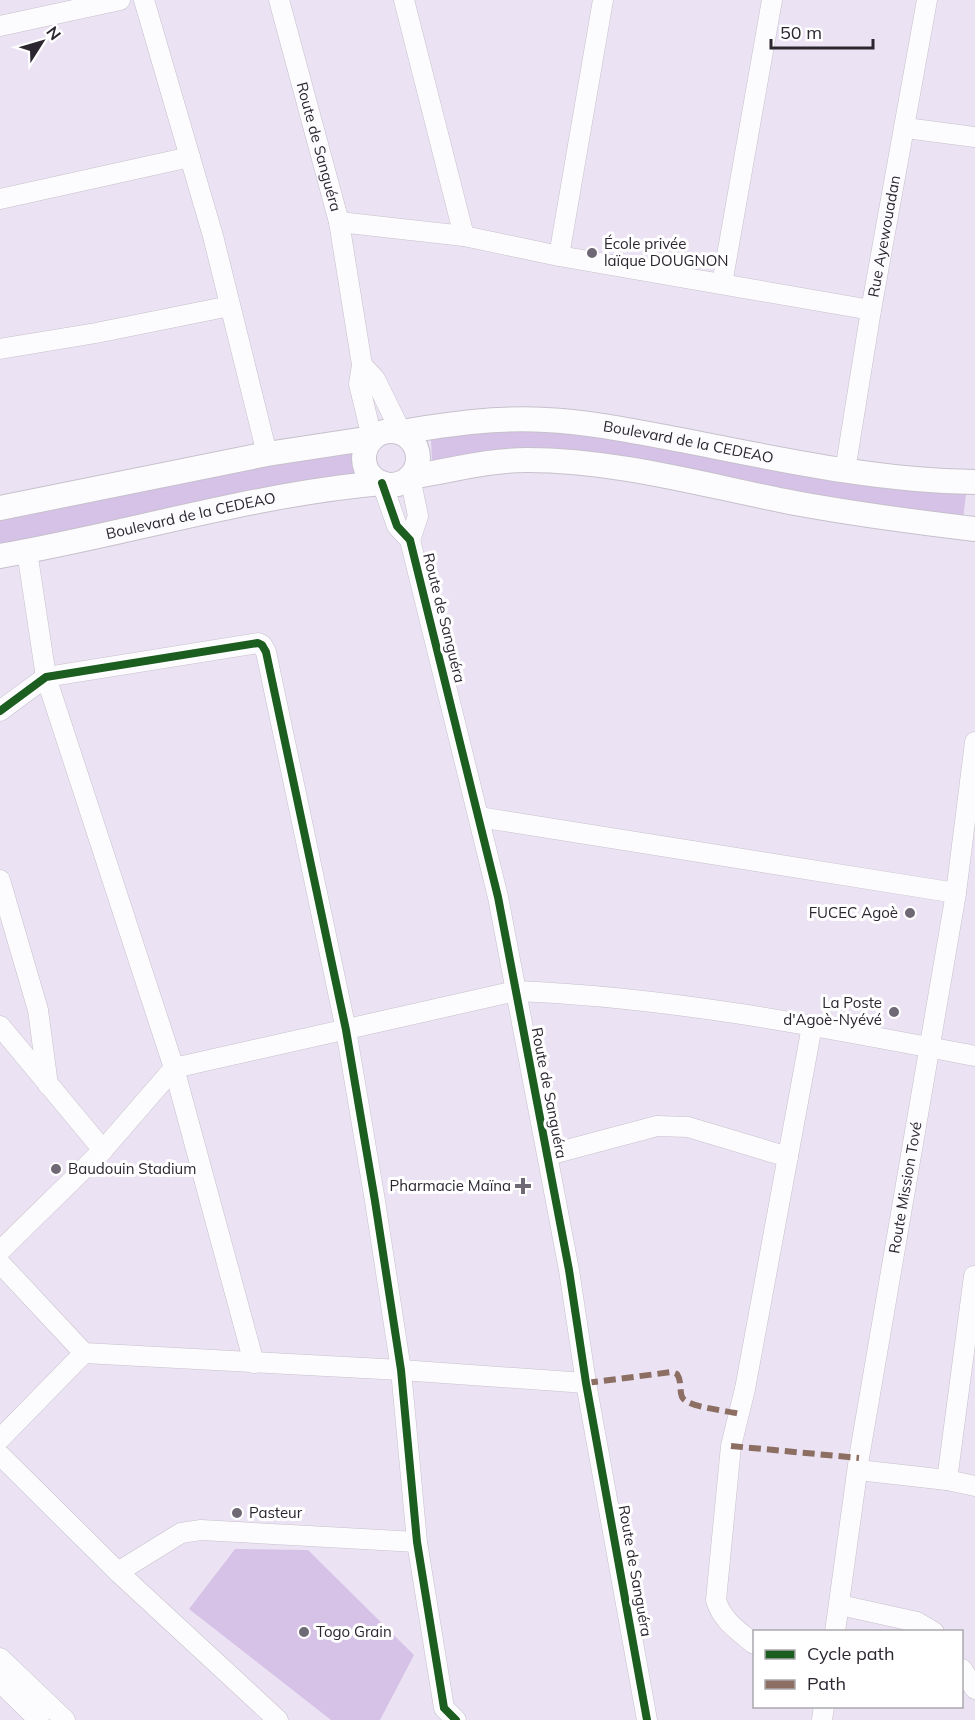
<svg xmlns="http://www.w3.org/2000/svg" width="975" height="1720" viewBox="0 0 975 1720" font-family="Mulish,sans-serif">
  <style>
    .green { fill: #d6c1e7 }
    .lines { fill: none; stroke-linecap: round; stroke-linejoin: round }
    .minor-casing { stroke: #c6c0cc; stroke-width: 21 }
    .major-casing { stroke: #c6c0cc; stroke-width: 26 }
    .minor { stroke: #fcfbfd; stroke-width: 20 }
    .major { stroke: #fcfbfd; stroke-width: 24 }
    .quiet { stroke: #8d6e63; stroke-width: 6; stroke-dasharray: 12 6; stroke-linecap: butt }
    .cycleway-casing { stroke: #fff; stroke-width: 11 }
    .cycleway { stroke: #1b5e20; stroke-width: 8 }
    .poi-dot { fill: #6f6875; stroke: #fff; stroke-width: 2 }
    .labels { text-anchor: middle; stroke-width: 6; stroke-linejoin: round; paint-order: stroke }
    .street-label { font-size: 15px; fill: #2c2631; stroke: #fff }
    .poi-label { font-size: 15px; fill: #2c2631; stroke: #fff; text-anchor: start }
  </style>
  <rect width="100%" height="100%" fill="#ebe3f3"/>
  <path class="green" d="M536,426L921,490L966,494L963,520L801,494L432,462L431,439Z
    M355,446L358,474L0,546V517Z
    M235,1549L308,1550L414,1655L380,1720H331L189,1609Z"/>
  <g class="lines">
    <g class="minor-casing">
      <g id="minor">
        <path d="M144,0L213,236L267,454"/>
        <path id="s1" d="M279,0L339,222L362,365L359,384L372,438"/>
        <path d="M404,0L464,236"/>
        <path d="M0,26L120,0"/>
        <path d="M906,128L975,137"/>
        <path d="M0,199L190,157"/>
        <path d="M339,222L464,236L559,256L871,310"/>
        <path d="M559,256L603,0"/>
        <path d="M722,284L772,0"/>
        <path d="M0,349L96,333L230,306"/>
        <path d="M362,365L375,379L401,432"/>
        <path id="s2" d="M845,471L871,310L927,0"/>
        <path d="M382,483L397,526L410,540L498,897L569,1270L586,1383L647,1720"/>
        <path d="M410,540L418,516L410,477"/>
        <path d="M27,551L46,677L174,1068L254,1363"/>
        <path d="M0,711L46,677L258,643L262,645L266,652L346,1030L375,1201L401,1370L417,1542L444,1708L456,1720"/>
        <path d="M479,817L956,893"/>
        <path d="M0,880L38,1010L48,1085"/>
        <path d="M0,1026L103,1150"/>
        <path d="M548,1155L657,1126L688,1127L788,1157"/>
        <path d="M0,1251L103,1150L174,1068L516,991C670,997 823,1027 975,1056"/>
        <path d="M0,1263L84,1353L401,1370L586,1383"/>
        <path d="M0,1439L84,1353"/>
        <path d="M0,1455L118,1572L278,1720"/>
        <path d="M858,1470L947,1480L975,1486"/>
        <path d="M947,1480L974,1276"/>
        <path d="M118,1572L181,1533L201,1530L417,1542"/>
        <path d="M840,1605L917,1622L934,1632"/>
        <path id="s3" d="M835,1632L859,1458L956,893L975,742"/>
        <path d="M754,1644C739,1631 722,1621 716,1600L731,1446L745,1389L812,1026"/>
        <path d="M0,1658L65,1720"/>
        <path d="M962,1669L975,1689"/>
        <path d="M0,1682L39,1720"/>
        <path d="M822,1720L824,1706"/>
      </g>
    </g>
    <g class="major-casing">
      <g id="major">
        <circle cx="391" cy="458" r="27"/>
        <path id="s4" d="M401,432C449,424 497,417 546,420C591,422 637,432 681,440C778,459 876,481 975,482"/>
        <path d="M410,477C449,471 488,460 527,460C618,460 707,486 795,503C855,514 915,522 975,529"/>
        <path d="M0,508L267,454L372,438"/>
        <path id="s5" d="M0,556C127,534 253,494 382,483"/>
      </g>
    </g>
    <use href="#minor" class="minor"/>
    <use href="#major" class="major"/>
    <path class="quiet" d="M586,1383L672,1372L677,1374C682,1381 679,1389 682,1397C686,1407 729,1411 740,1414
      M731,1446L859,1458"/>
    <g class="cycleway-casing">
      <path id="cycleway" d="M382,483L397,526L410,540L498,897L569,1270L586,1383L647,1720
        M0,711L46,677L258,643L262,645L266,652L346,1030L375,1201L401,1370L417,1542L444,1708L456,1720"/>
    </g>
    <use href="#cycleway" class="cycleway"/>
  </g>
  <g class="poi-dot">
    <circle cx="592" cy="253" r="6"/>
    <circle cx="910" cy="913" r="6"/>
    <circle cx="894" cy="1012" r="6"/>
    <circle cx="56" cy="1169" r="6"/>
    <path d="M520 1177h6v6h6v6h-6v6h-6v-6h-6v-6h6z"/>
    <circle cx="237" cy="1513" r="6"/>
    <circle cx="304" cy="1632" r="6"/>
  </g>
  <g class="labels">
    <g class="street-label">
      <text dy="5" stroke="none"><textPath href="#s1" startOffset="152">Route de Sanguéra</textPath></text>
      <text dy="5" stroke="none"><textPath href="#s2" startOffset="238">Rue Ayewouadan</textPath></text>
      <text dy="5" stroke="none"><textPath href="#s4" startOffset="290">Boulevard de la CEDEAO</textPath></text>
      <text dy="5" stroke="none"><textPath href="#s5" startOffset="195">Boulevard de la CEDEAO</textPath></text>
      <text transform="translate(444 618) rotate(76)" y="5">Route de Sanguéra</text>
      <text transform="translate(549 1093) rotate(79)" y="5">Route de Sanguéra</text>
      <text dy="5" stroke="none"><textPath href="#s3" startOffset="450">Route Mission Tové</textPath></text>
      <text transform="translate(635 1571) rotate(80)" y="5">Route de Sanguéra</text>
    </g>
    <g class="poi-label">
      <text x="604" y="249">École privée<tspan x="604" dy="17">laïque DOUGNON</tspan></text>
      <text x="898" y="918" text-anchor="end">FUCEC Agoè</text>
      <text x="882" y="1008" text-anchor="end">La Poste<tspan x="882" dy="17">d'Agoè-Nyévé</tspan></text>
      <text x="68" y="1174">Baudouin Stadium</text>
      <text x="511" y="1191" text-anchor="end">Pharmacie Maïna</text>
      <text x="249" y="1518">Pasteur</text>
      <text x="316" y="1637">Togo Grain</text>
    </g>
  </g>
  <rect x="753" y="1630" width="210" height="78" fill="#ffffff" stroke="#aba8ad" stroke-width="1.5"/>
  <rect x="765" y="1650" width="30" height="9" fill="#1b5e20" stroke="#aba8ad" stroke-width="1.5"/>
  <text x="807" y="1660" font-size="18" fill="#2c2631">Cycle path</text>
  <rect x="765" y="1680" width="30" height="9" fill="#8d6e63" stroke="#aba8ad" stroke-width="1.5"/>
  <text x="807" y="1690" font-size="18" fill="#2c2631">Path</text>
  <g transform="translate(42 42) rotate(53)" stroke="#ffffff" stroke-width="4.5" paint-order="stroke">
  <path d="M0-4.5L10 22L0 15L-10 22Z" fill="#2c2631"/>
  <text y="-9" font-size="16" font-weight="bold" text-anchor="middle" fill="#2c2631">N</text>
  </g>
  <path d="M771 39v9h102v-9" fill="none" stroke="#2c2631" stroke-width="3"/>
  <text x="780" y="39" font-size="18" fill="#2c2631" stroke="#ffffff" stroke-width="4.5" paint-order="stroke">50 m</text>
</svg>
